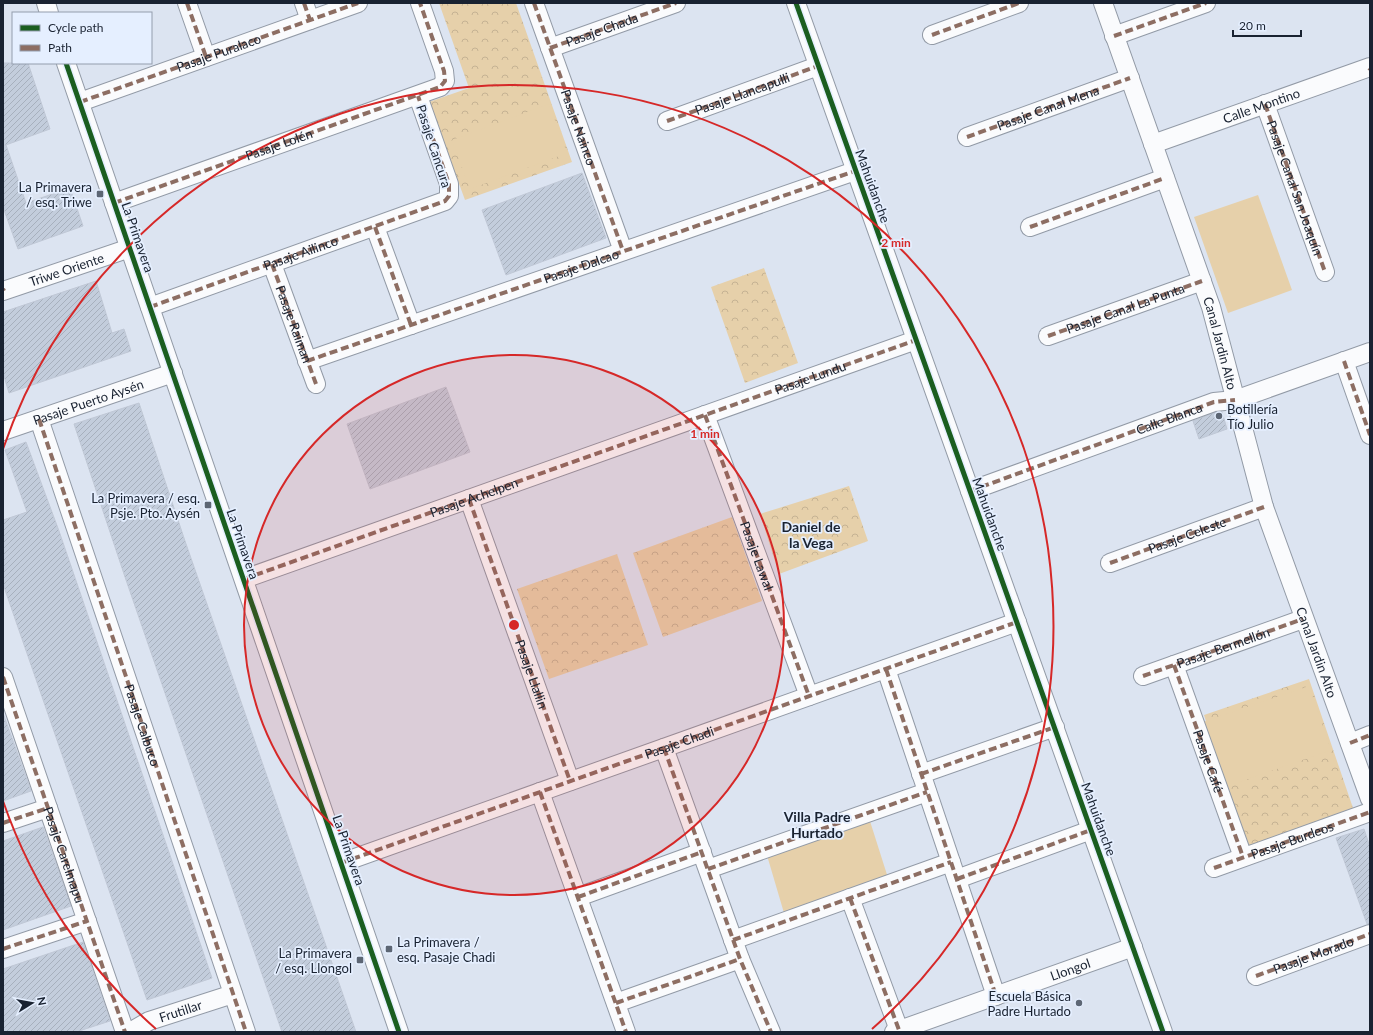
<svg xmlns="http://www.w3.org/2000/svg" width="1373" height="1035" viewBox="0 0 1373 1035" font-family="Lato,sans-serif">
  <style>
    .park { fill: url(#park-crowns) }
    .pitch { fill: #e6d0aa }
    .building { fill: url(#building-hatch); stroke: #c0c8d6 }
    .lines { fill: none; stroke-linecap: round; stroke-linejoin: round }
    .street-casing { stroke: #929aa6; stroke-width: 20 }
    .street { stroke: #fafbfd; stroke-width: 18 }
    .quiet { stroke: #8d6e63; stroke-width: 4; stroke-dasharray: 8 4; stroke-linecap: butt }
    .cycleway-casing { stroke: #e5efff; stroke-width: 8 }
    .cycleway { stroke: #1b5e20; stroke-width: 5 }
    .ring { fill: none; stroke: #d62828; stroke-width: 2 }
    .poi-dot { fill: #5d6674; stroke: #e5efff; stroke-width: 1.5 }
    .labels { text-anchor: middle; stroke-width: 3.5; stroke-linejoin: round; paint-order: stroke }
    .street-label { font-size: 13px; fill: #192231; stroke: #e5efff }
    .poi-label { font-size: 13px; fill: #192231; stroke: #e5efff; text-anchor: end }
    .neighbourhood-label { font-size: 14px; font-weight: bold; fill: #192231; stroke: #e5efff }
    .centre { fill: #d62828; stroke: #e5efff; stroke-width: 2 }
    .ring-label { font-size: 12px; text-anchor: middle; font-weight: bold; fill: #d62828; stroke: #e5efff; stroke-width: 3.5; stroke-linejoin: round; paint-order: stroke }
  </style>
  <defs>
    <pattern id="park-crowns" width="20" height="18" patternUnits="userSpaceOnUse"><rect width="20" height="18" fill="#e6d0aa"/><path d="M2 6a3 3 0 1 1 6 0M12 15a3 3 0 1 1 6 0" fill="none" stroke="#c5b293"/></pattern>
    <pattern id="building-hatch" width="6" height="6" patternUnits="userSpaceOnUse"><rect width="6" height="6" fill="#c3cddc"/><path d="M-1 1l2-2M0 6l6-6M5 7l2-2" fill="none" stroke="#a7b0bd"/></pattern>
  </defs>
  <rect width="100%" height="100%" fill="#dce4f1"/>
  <path class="park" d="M439,3H516L572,162L465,200L429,102L469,88Z
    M764,268L798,363L745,383L711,287Z
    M849,486L868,541L779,574L760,514Z
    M732,517L762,601L663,637L633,553Z
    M617,554L648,645L549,679L517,589Z
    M1309,679L1353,808L1247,847L1204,715Z"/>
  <path class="pitch" d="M549,104L567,153L470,189L452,140Z
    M1258,195L1292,290L1228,313L1194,217Z
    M1309,686L1331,750L1225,787L1203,722Z
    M869,818L889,881L784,913L766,852Z"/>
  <path class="building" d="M3,63H28L50,129L3,146Z
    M6,145L26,203L70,188L83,226L18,249L3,207V146Z
    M582,173L606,238L506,275L482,210Z
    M96,281L112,333L124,329L131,351L9,393L3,373V312Z
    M446,387L470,452L370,489L347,424Z
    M139,403L185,541L356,1032H282L125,577L74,424Z
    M1216,412H1222L1227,429L1199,439L1193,421Z
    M26,442L59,531L212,978L147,1000L3,584V520L27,512L5,450Z
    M3,713L31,791L3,801Z
    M43,827L71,906L3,930V841Z
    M1364,829L1370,847V924H1367L1336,838Z
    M83,942L110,1021L76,1032H3V969Z"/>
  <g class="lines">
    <g class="street-casing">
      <g id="street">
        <path d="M46,3L49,13"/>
        <path d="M187,3L206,57"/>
        <path d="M304,3L310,20"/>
        <path id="s1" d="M534,3L623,251"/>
        <path d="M796,3L1163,1032"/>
        <path id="s2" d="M1103,3L1211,307L1264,507L1370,799"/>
        <path d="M932,35L1019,3"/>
        <path d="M1114,36L1206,3"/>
        <path d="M550,48L676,3"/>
        <path d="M66,63L399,1032"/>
        <path d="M80,102L358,3"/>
        <path id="s3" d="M1265,104L1325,272"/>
        <path id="s4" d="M667,121L818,66"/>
        <path id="s5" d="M967,137L1130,78"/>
        <path id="s6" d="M1153,144L1370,67"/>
        <path id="s7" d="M114,203L440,87L445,81L444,71L420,3"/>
        <path d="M375,227L411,325"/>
        <path d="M1030,227L1165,178"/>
        <path d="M272,264L316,384"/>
        <path id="s8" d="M3,291L130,248"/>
        <path d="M150,307L445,201L449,196V184L418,96"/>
        <path d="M1048,336L1202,281"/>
        <path id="s9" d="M307,361L855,171"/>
        <path d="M1344,361L1370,435"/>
        <path d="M705,415L809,696"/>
        <path id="s10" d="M39,419L246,1032"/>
        <path id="s11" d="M3,431L173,373"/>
        <path id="s12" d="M970,491L1214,402L1235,400L1370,352"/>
        <path d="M469,499L570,781"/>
        <path d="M1110,563L1264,507"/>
        <path id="s13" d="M244,579L916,340"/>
        <path id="s14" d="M1174,665L1243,857"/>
        <path d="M886,669L996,996"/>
        <path id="s15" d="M1143,676L1303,619"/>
        <path id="s16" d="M3,677L125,1032"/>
        <path d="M1350,743L1370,735"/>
        <path d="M664,748L740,959L771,1032"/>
        <path d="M921,774L1055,727"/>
        <path d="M540,792L626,1032"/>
        <path d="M3,823L48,808"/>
        <path id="s17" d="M341,863L1017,622"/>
        <path d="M1214,868L1370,812"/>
        <path d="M708,869L927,792"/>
        <path d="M957,879L1091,830"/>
        <path d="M578,897L702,852"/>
        <path d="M850,898L899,1030"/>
        <path d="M733,940L951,862"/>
        <path d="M3,949L87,921"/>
        <path d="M1256,976L1370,934"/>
        <path d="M616,1003L740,959"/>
        <path id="s18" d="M130,1032L149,1021L233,994"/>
        <path id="s19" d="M894,1032L1133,947"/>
      </g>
    </g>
    <use href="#street" class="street"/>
    <g class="quiet">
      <path d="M187,3L206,57"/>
      <path d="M304,3L310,20"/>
      <path d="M534,3L623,251"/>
      <path d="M932,35L1019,3"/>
      <path d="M1114,36L1206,3"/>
      <path id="s20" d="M550,48L676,3"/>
      <path d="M1369,68L1370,69"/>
      <path id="s21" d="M80,102L358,3"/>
      <path d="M1265,104L1325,272"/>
      <path d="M667,121L818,66"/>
      <path d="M967,137L1130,78"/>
      <path d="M114,203L440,87L445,81L444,71L420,3"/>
      <path d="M375,227L411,325"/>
      <path d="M1030,227L1165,178"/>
      <path id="s22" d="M272,264L316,384"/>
      <path d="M3,289L4,291"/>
      <path id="s23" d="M150,307L445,201L449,196V184L418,96"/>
      <path id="s24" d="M1048,336L1202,281"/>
      <path d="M307,361L855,171"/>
      <path d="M1344,361L1370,435"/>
      <path id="s25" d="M705,415L809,696"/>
      <path d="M39,419L246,1032"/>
      <path d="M970,491L1214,402L1235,400"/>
      <path id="s26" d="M469,499L570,781"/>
      <path id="s27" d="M1110,563L1264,507"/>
      <path d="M244,579L916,340"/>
      <path d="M1174,665L1243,857"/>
      <path d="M886,669L996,996"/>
      <path d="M1143,676L1303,619"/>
      <path d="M3,677L125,1032"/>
      <path d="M1350,743L1370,735"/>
      <path d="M664,748L740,959L771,1032"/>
      <path d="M921,774L1055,727"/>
      <path d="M540,792L626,1032"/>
      <path d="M3,823L48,808"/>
      <path d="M341,863L1017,622"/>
      <path id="s28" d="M1214,868L1370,812"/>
      <path d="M708,869L927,792"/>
      <path d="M957,879L1091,830"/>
      <path d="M578,897L702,852"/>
      <path d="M850,898L899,1030"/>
      <path d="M733,940L951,862"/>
      <path d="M3,949L87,921"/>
      <path id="s29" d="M1256,976L1370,934"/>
      <path d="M616,1003L740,959"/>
    </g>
    <g class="cycleway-casing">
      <path id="cycleway" d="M796,3L1163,1032
        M66,63L399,1032"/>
    </g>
    <use href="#cycleway" class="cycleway"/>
  </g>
  <circle cx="514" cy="625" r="270" fill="#d62828" fill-opacity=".12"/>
  <g class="ring">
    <circle cx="514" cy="625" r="270"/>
    <path d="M156 1029A540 540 0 0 1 3 801M3 449A540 540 0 1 1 872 1029"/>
  </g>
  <g class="poi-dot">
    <rect x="96" y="190" width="8" height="8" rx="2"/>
    <circle cx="1219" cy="416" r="4"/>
    <rect x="204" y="501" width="8" height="8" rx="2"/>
    <rect x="385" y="945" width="8" height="8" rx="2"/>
    <rect x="356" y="956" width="8" height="8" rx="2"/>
    <circle cx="1079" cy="1003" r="4"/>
  </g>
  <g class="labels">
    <g class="street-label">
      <text dy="5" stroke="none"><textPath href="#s20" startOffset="55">Pasaje Chada</textPath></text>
      <text dy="5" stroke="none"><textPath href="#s21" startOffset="147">Pasaje Puralaco</textPath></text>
      <text dy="5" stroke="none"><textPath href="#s4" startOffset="80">Pasaje Llancapulli</textPath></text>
      <text dy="5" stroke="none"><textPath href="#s6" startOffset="115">Calle Montino</textPath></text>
      <text dy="5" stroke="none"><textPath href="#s5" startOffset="86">Pasaje Canal Mena</textPath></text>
      <text dy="5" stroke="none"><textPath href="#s1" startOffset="132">Pasaje Nainco</textPath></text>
      <text dy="5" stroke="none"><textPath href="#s7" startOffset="175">Pasaje Lolén</textPath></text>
      <text transform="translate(434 146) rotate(72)" y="5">Pasaje Cancura</text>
      <text transform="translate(873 186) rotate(70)" y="5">Mahuidanche</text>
      <text dy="5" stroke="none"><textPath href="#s3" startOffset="89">Pasaje Canal San Joaquín</textPath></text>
      <text transform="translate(138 237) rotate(71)" y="5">La Primavera</text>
      <text dy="5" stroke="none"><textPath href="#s23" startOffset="160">Pasaje Ailinco</textPath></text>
      <text dy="5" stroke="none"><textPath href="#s9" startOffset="290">Pasaje Dalcao</textPath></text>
      <text dy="5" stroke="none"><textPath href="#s8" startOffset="67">Triwe Oriente</textPath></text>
      <text dy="5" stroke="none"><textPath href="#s24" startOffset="82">Pasaje Canal La Punta</textPath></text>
      <text dy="5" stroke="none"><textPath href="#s22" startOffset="64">Pasaje Raiman</textPath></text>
      <text dy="5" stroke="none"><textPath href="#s2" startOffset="360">Canal Jardin Alto</textPath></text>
      <text dy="5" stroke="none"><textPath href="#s13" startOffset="601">Pasaje Lundu</textPath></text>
      <text dy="5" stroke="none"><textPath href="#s11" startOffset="90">Pasaje Puerto Aysén</textPath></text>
      <text dy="5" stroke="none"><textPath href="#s12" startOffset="212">Calle Blanca</textPath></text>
      <text dy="5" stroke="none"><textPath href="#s13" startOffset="244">Pasaje Achelpen</textPath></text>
      <text transform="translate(990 514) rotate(70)" y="5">Mahuidanche</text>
      <text dy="5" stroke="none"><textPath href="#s27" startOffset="82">Pasaje Celeste</textPath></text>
      <text transform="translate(243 544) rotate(71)" y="5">La Primavera</text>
      <text dy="5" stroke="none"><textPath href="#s25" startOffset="150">Pasaje Lawal</textPath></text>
      <text dy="5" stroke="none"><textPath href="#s15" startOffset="85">Pasaje Bermellón</textPath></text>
      <text dy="5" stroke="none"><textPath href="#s2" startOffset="684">Canal Jardin Alto</textPath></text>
      <text dy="5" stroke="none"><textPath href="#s26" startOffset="186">Pasaje Llallin</textPath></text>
      <text dy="5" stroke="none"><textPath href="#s10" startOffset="323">Pasaje Calbuco</textPath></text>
      <text dy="5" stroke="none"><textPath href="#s17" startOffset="359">Pasaje Chadi</textPath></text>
      <text dy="5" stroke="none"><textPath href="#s14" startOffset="102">Pasaje Café</textPath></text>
      <text transform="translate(1099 819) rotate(70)" y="5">Mahuidanche</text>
      <text dy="5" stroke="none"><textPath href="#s28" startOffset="83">Pasaje Burdeos</textPath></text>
      <text transform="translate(349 850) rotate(71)" y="5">La Primavera</text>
      <text dy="5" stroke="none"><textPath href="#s16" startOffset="188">Pasaje Carelmapu</textPath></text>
      <text dy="5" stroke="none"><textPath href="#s29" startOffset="61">Pasaje Morado</textPath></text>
      <text dy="5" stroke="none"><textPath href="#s19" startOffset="187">Llongol</textPath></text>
      <text dy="5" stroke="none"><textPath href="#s18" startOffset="55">Frutillar</textPath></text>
    </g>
    <g class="poi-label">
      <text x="92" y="192">La Primavera<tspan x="92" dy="15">/ esq. Triwe</tspan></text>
      <text x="1227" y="414" text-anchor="start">Botillería<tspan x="1227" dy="15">Tío Julio</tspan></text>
      <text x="200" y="503">La Primavera / esq.<tspan x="200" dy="15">Psje. Pto. Aysén</tspan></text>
      <text x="397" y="947" text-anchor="start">La Primavera /<tspan x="397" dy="15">esq. Pasaje Chadi</tspan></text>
      <text x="352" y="958">La Primavera<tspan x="352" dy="15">/ esq. Llongol</tspan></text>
      <text x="1071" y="1001">Escuela Básica<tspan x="1071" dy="15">Padre Hurtado</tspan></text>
    </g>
    <g class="neighbourhood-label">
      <text x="811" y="532">Daniel de<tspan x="811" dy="16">la Vega</tspan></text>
      <text x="817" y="822">Villa Padre<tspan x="817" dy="16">Hurtado</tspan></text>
    </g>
  </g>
  <circle cx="514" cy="625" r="6" class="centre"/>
  <g class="ring-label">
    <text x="896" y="247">2 min</text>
    <text x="705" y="438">1 min</text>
  </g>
  <rect width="1373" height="1035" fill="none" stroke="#192231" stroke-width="8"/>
  <rect x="12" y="12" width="140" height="52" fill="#e5efff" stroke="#939dad"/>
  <rect x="20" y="25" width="20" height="6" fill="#1b5e20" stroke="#939dad"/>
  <text x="48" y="32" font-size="12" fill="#192231">Cycle path</text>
  <rect x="20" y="45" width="20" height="6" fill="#8d6e63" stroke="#939dad"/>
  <text x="48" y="52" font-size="12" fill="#192231">Path</text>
  <g transform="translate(32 1003) rotate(79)" stroke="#e5efff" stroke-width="3" paint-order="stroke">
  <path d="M0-3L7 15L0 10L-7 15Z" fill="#192231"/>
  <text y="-6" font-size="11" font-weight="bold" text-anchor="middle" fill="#192231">N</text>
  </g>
  <path d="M1233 30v6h68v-6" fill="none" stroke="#192231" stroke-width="2"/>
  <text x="1239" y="30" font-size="12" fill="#192231" stroke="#e5efff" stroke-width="3" paint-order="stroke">20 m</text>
</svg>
